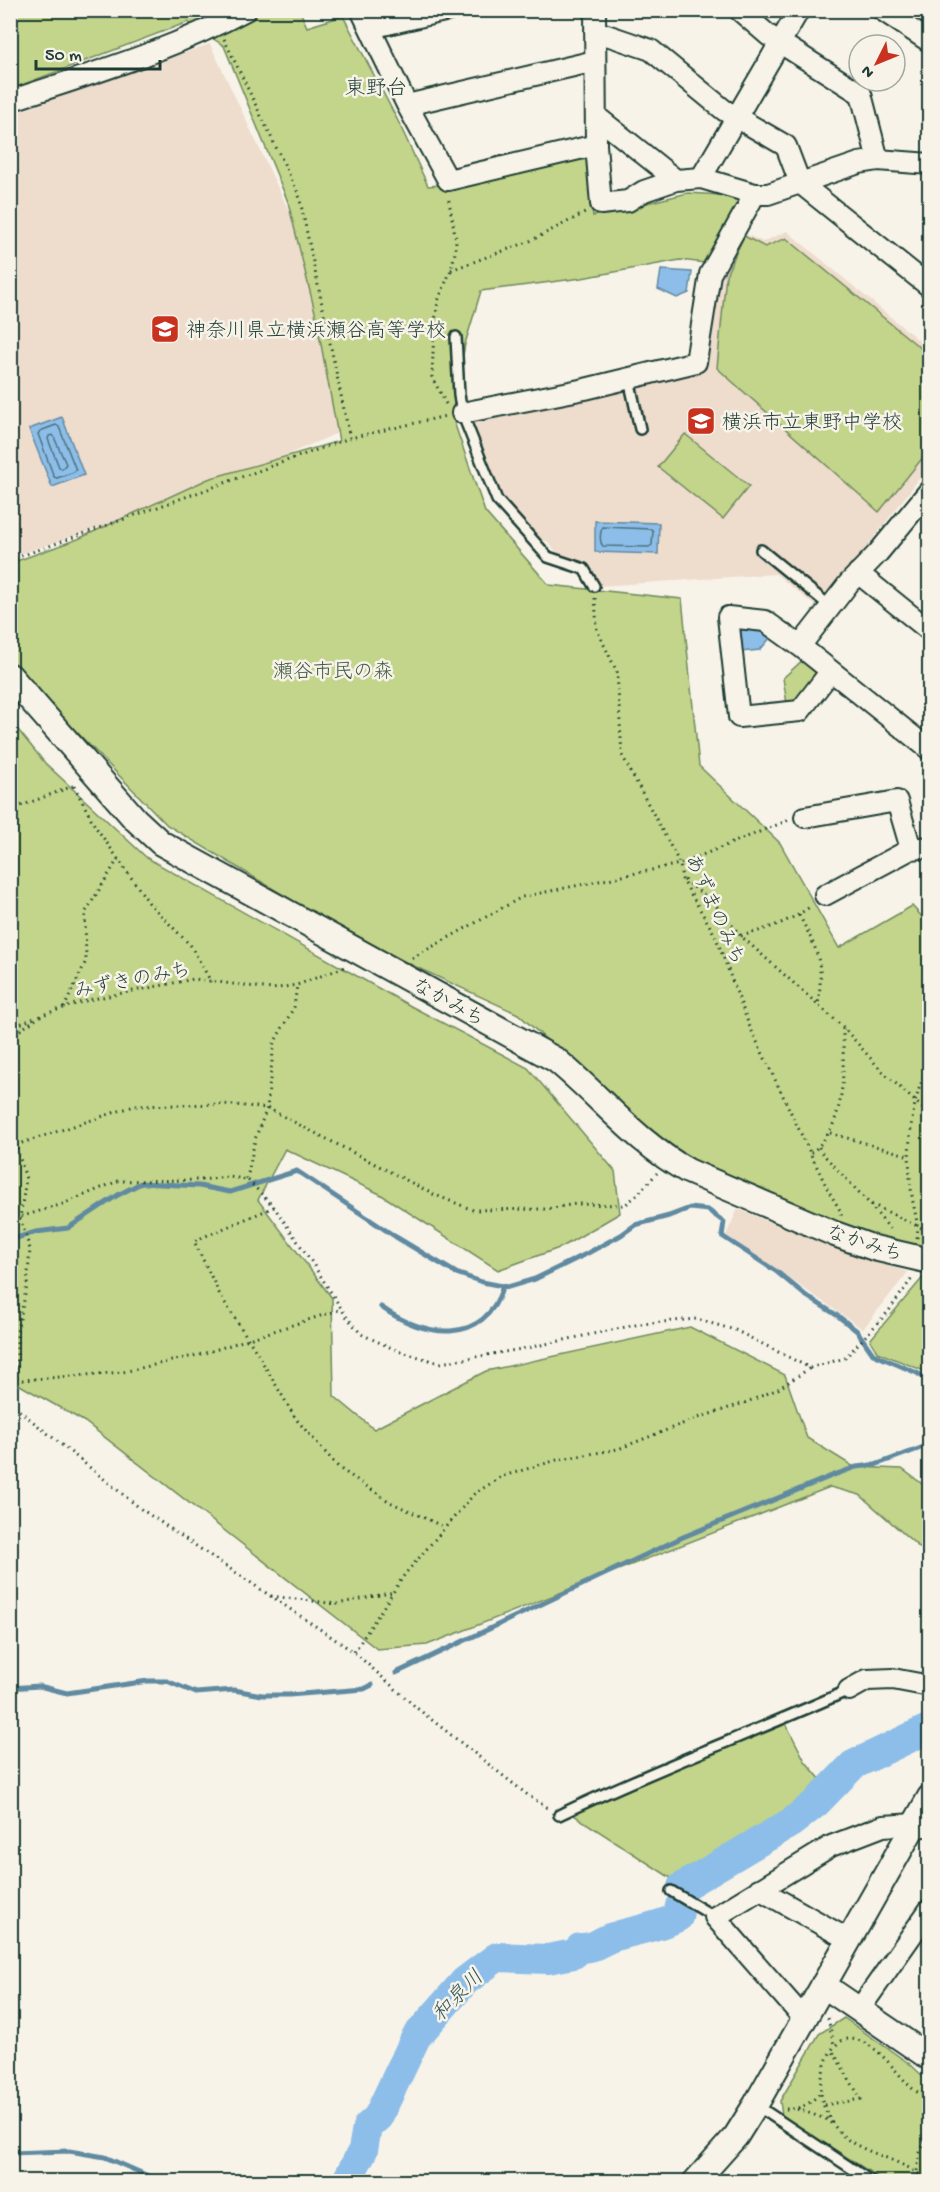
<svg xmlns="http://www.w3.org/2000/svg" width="940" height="2192" viewBox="0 0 940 2192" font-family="'Gochi Hand','Klee One',sans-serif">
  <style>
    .built { fill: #eedccd }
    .green { fill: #c2d58a; stroke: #70895f; stroke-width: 1.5 }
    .water { fill: #8dbee9; stroke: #618aa1; stroke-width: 1.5 }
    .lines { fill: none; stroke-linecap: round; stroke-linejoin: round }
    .shore { stroke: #4b717c; stroke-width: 1.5 }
    .stream { stroke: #618aa1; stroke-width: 5 }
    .river { stroke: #8dbee9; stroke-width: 30 }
    .service-casing { stroke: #1f3d34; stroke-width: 14 }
    .minor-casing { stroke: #1f3d34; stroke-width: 24 }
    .tertiary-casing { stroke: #1f3d34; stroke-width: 28 }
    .path { stroke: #1f3d34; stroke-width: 3; stroke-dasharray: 1.5 4.5; stroke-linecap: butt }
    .service { stroke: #f7f3e8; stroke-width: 9 }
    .minor { stroke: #f7f3e8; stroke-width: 20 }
    .tertiary { stroke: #f7f3e8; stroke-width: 24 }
    .labels { text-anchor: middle; stroke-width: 5; stroke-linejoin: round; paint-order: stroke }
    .poi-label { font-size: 20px; fill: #1f3d34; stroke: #f7f3e8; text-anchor: start }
    .park-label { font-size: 20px; fill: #405b45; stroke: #f7f3e8 }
    .street-label { font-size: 20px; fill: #1f3d34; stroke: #f7f3e8 }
    .neighbourhood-label { font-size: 21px; fill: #1f3d34; stroke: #f7f3e8 }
    .water-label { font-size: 21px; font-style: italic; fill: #355758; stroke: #f7f3e8 }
  </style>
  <rect width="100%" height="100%" fill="#f7f3e8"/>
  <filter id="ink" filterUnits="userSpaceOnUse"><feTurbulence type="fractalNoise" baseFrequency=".0167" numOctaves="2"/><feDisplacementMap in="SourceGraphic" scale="12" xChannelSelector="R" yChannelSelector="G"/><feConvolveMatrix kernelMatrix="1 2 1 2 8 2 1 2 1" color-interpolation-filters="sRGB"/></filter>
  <g filter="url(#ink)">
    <path class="built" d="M210,44L296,226L342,431L180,501L11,557L10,115Z
      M787,231L929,349V466L819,609L776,574L599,586L587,567L559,555L547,541H540L497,490L471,424L476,418L696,372L708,360L722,272L741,232L763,242Z
      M738,1209L845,1252L908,1272L863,1329L726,1235Z"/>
    <path class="green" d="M11,11H300L307,27L343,16L399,123L428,186L482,182L586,155L593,216L688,193L738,196L741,204L705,263L680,260L582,278L481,291L465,344L452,416L485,512L549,585L682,599L699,766L780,843L839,948L912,906L929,924V1253L882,1244L674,1155L518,1014L362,942L167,825L11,664V563L78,539L208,479L339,441L315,312L288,202L224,46L188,22L11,89Z
      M744,236L765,247L786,238L929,355V450L879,512L717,368L726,275Z
      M685,434L749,486L723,519L658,467Z
      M804,659L820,672L793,709L788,710L783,678Z
      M10,720L45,763L147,858L403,1002L528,1068L615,1171L620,1213L562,1247L498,1270L380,1194L285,1149L258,1200L332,1298L334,1396L374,1429L486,1371L690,1327L785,1375L807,1438L854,1467L902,1469L929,1489V1556L860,1495L830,1487L427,1645L377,1649L85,1422L11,1380Z
      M925,1275L930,1276L929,1373L877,1352L870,1340Z
      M785,1722L805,1761L826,1786L797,1809L677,1882L572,1814Z
      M844,2018L910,2064L929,2082V2181H884L782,2116L780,2101L819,2034Z"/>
    <path class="water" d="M661,270L692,272L689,293L677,298L658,289Z
      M62,417L84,475L52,487L29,429Z
      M595,521L659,523L658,554L595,552Z
      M743,628L763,629L771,637L760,650L741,652L739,632Z"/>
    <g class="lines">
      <path class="shore" d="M56,425L59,427L76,470L74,472L57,478L54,477L38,434L40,431Z
        M53,435L66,464L62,469L59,467L48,439L49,436Z
        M603,527L651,529L653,531L652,545L649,547L603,546C599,542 600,531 603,527Z"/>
      <path class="stream" d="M10,1240L36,1232L68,1228L118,1195L141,1183L199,1186L230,1192L297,1171L396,1237L456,1273L482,1282L508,1287L535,1279L586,1254L621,1235L635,1225L669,1216L690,1208L708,1210L724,1222L722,1236L777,1272L805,1295L838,1316L857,1331L873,1354L917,1373L930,1381
        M381,1307C423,1337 484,1348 503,1286
        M396,1673L683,1537L834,1475L856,1467L875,1465L921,1448L930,1442
        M10,1688L39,1686L67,1693L148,1681H167L196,1693L234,1690L262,1695H289L364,1689L372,1685
        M10,2153L69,2151L105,2157L162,2182"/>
      <path class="river" d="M682,1887L792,1822L816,1803L853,1765L930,1728
        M346,2182L363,2150L367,2127L378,2117L416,2037L465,1981L497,1957L548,1959L574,1954L580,1948C598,1947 595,1944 610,1938C633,1930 657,1928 678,1917L680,1906"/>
      <g class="service-casing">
        <path id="service" d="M456,337L459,395L462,413L497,500L548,557L584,569L594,586
          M629,379L640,429
          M761,550L831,607
          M559,1815C654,1769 753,1733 849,1690
          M671,1891L715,1917
          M756,2105L872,2182"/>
      </g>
      <g class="minor-casing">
        <path id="minor" d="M361,10L407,105L448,180L596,145
          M595,10L596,145L601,204L628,201L644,191L676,180L701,178L755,194H768L859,163L878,160L930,164
          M739,10L768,35L861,94L878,160
          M882,10L930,42
          M370,28L449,10
          M595,31L651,50L724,110L786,146L800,183L930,287
          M10,101C90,74 172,50 246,10
          M407,105L595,61
          M596,116L676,180
          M701,178L799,10
          M462,413L585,389L696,362L710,274L755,194
          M858,573L930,631
          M800,646L849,583L878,553L930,490
          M831,671L800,711L739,717L728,617L765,621L800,646L930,750
          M805,817L897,801L911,849
          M825,895L911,849L930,847
          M849,1690L867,1680L893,1679L930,1686
          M759,1889L849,1940
          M859,2010L930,1909
          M805,2020L715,1917L831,1846L883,1826L915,1824L930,1827"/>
      </g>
      <g class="tertiary-casing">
        <path id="tertiary" d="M10,676L135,819L161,843L556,1060C601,1097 637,1143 688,1171L835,1234L874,1248L930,1261
          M823,1985L930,2058
          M695,2182L736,2136L756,2104L930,1797"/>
      </g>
      <path class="path" d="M224,39L299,195L350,438
        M451,270L528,242L587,212
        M446,404L432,377L434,328L438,301L451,270L455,253L456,240L448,196
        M10,560L350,438L446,416
        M595,598L597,630L617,672L622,755L680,864L682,879L715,935L749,1025L827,1188L841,1212V1217
        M74,786L95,826L149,903L191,946L211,982
        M10,810L73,786
        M684,880L713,902L741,936L843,1027L880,1069L930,1115
        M799,915C818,951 824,962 818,1004
        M741,936C766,929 790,922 811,906
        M412,958L522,897L680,864L789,820
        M64,1008L86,961L85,913L118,859
        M10,1028L37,1017
        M10,1037L42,1015L88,1000L194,979L272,989L297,985L345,967
        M10,1125L26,1179L20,1218L30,1249L27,1286L17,1332V1378
        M830,1133L910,1156
        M16,1145L134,1106L223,1104L267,1108L433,1194L473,1210L546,1209L576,1204L625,1205L637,1195L657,1173
        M819,1147L821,1152L869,1203L930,1232
        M811,1153C848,1124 843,1071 843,1028
        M247,1179L255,1139L267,1108L274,1043L294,1007L297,985
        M870,1205L891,1230
        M274,1207L194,1241L220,1295L254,1348L296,1419L339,1468L390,1502L444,1527
        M10,1220L63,1204L118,1181L201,1180L228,1177L247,1179L274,1207L311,1261L346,1316L361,1334L398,1351L440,1363L522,1349L640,1324L696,1319L735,1330L810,1368L845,1358L888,1312L913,1277
        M917,1238C919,1223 914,1211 912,1196C906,1154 909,1102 930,1063
        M10,1381L123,1372L202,1354L342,1309
        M10,1403L141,1509L354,1652L418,1709L529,1796L550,1809
        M271,1596L337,1604L394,1592
        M354,1652L405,1574L475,1493L503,1476L557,1460L618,1449L695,1419L747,1402L778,1389L810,1368
        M828,2018L834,2045
        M927,2096L930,2123
        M824,2105L861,2099L832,2050
        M786,2109C801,2110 812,2103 821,2091
        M797,2109L826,2119L832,2124
        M917,2171L920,2153L930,2129
        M928,2182C905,2159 872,2157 847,2139C835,2130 826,2115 822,2100C818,2083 826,2040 849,2039C876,2039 896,2074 913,2089C918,2093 924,2095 930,2098"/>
      <use href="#service" class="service"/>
      <use href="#minor" class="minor"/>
      <use href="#tertiary" class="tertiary"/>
    </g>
  </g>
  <defs>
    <g id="school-square" transform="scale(1.5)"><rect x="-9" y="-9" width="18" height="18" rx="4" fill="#c8321e" stroke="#f7f3e8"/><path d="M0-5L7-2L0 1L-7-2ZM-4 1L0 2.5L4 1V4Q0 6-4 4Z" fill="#fff"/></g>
  </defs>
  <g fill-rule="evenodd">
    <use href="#school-square" x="165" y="329"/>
    <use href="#school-square" x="701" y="421"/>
  </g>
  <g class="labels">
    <g class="poi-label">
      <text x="186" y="336">神奈川県立横浜瀬谷高等学校</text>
      <text x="722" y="428">横浜市立東野中学校</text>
    </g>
    <g class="park-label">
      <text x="333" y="677">瀬谷市民の森</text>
    </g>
    <g class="street-label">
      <text transform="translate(716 909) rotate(66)" y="7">あずまのみち</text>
      <text transform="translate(132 979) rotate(-11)" y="7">みずきのみち</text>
      <text transform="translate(449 1001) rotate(29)" y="7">なかみち</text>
      <text transform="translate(865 1242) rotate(18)" y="7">なかみち</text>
    </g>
    <g class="neighbourhood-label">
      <text x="376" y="94">東野台</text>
    </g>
    <g class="water-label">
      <text transform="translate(457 1995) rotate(-45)" y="7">和泉川</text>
    </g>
  </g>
  <rect width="940" height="2192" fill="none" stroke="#f7f3e8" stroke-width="36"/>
  <rect x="18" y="18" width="904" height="2156" fill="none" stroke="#1f3d34" stroke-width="2" filter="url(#ink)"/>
  <g transform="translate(877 63) rotate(227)"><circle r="28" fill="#f7f3e8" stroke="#a1aaa0" stroke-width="1.5"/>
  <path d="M0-4.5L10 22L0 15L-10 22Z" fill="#c8321e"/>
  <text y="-9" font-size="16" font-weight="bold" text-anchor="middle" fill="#1f3d34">N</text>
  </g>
  <path d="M36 60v9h124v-9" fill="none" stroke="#1f3d34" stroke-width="3"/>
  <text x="45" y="60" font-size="18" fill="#1f3d34" stroke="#f7f3e8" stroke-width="4.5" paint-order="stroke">50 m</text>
</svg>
